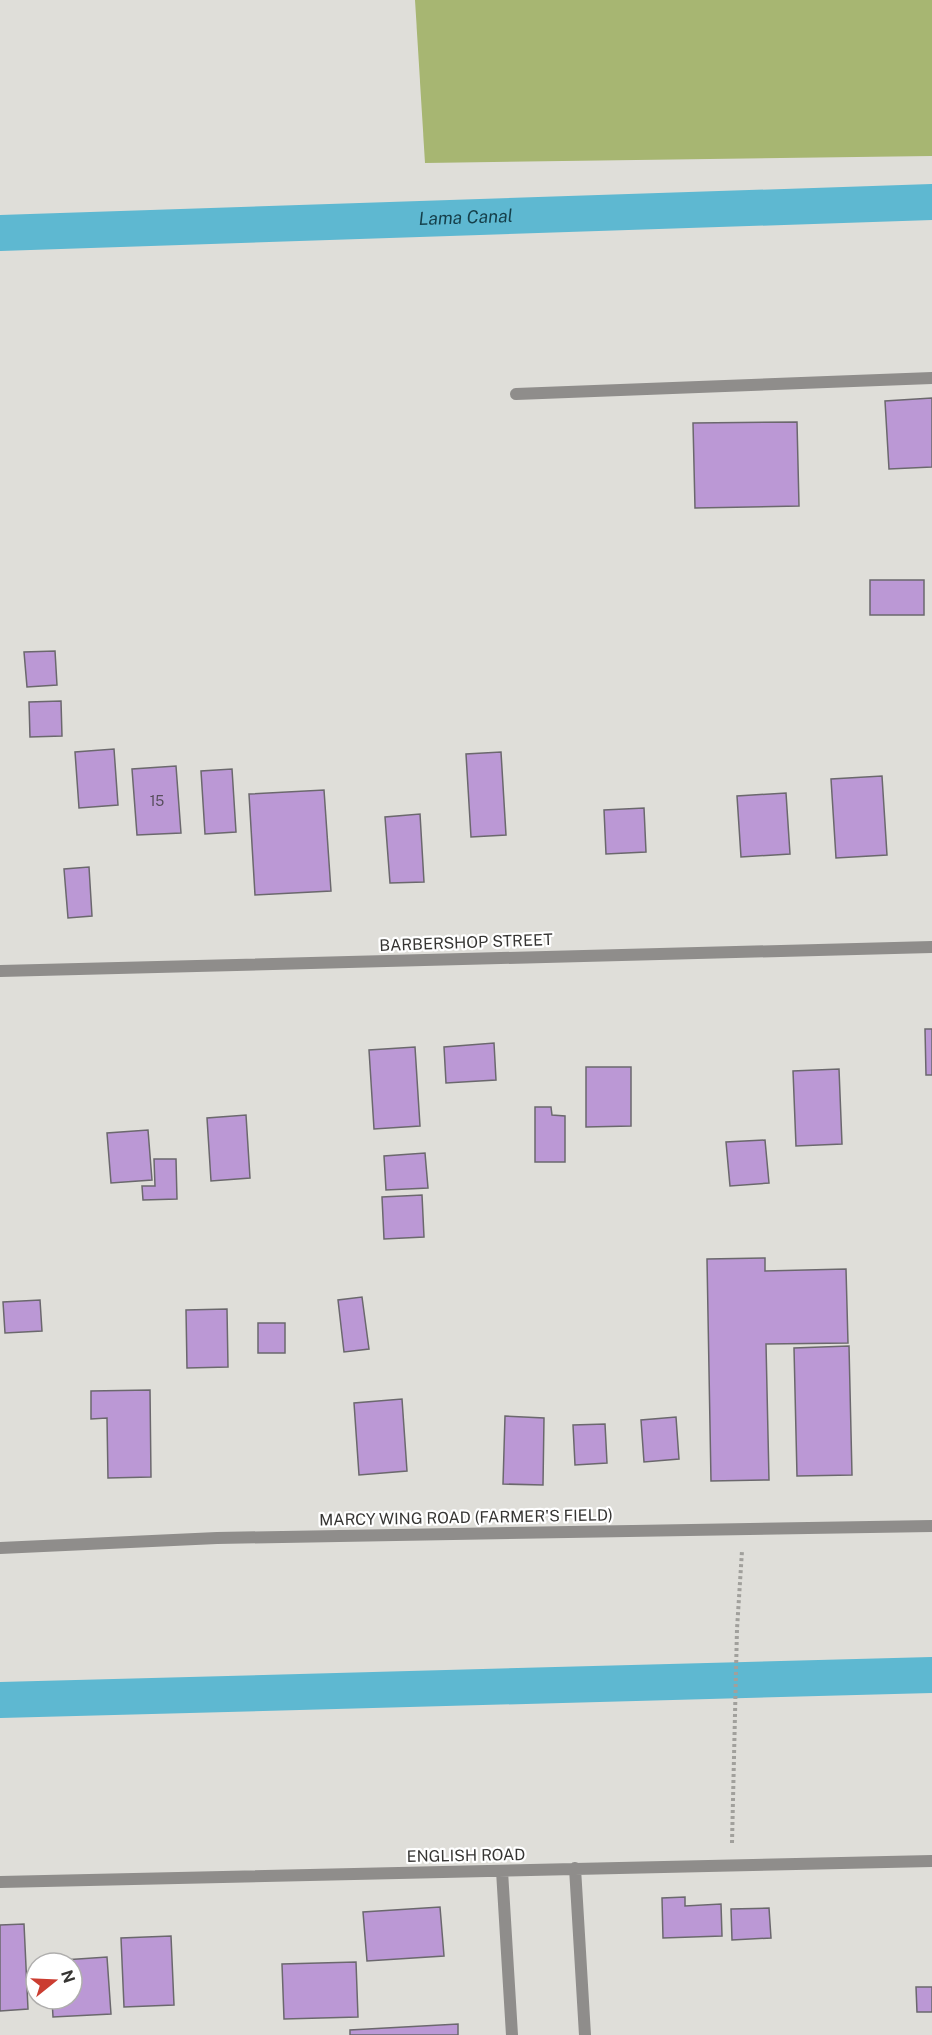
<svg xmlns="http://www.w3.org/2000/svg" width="932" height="2035" viewBox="0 0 932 2035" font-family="'Public Sans',sans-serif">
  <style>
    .green { fill: #a7b672 }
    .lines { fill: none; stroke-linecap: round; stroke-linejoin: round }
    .canal { stroke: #5eb8d1; stroke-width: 36 }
    .building { fill: #bb98d5; stroke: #6b686d; stroke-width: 1.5 }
    .path { stroke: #a1a09c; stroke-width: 4; stroke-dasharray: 3 3; stroke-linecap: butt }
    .lane { stroke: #8f8d8b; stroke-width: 12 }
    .street { stroke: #8f8d8b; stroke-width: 12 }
    .labels { text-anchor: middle; stroke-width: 4.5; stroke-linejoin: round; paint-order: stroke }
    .number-label { font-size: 14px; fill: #574e5c }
    .street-label { font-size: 16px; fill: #363533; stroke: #fff }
    .water-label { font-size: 18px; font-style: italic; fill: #153f4a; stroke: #fff }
  </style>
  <rect width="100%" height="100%" fill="#dfded9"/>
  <path class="green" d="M415,0H932V156L425,163Z"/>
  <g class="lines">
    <g class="canal">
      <path id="s1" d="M0,233L932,202"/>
      <path d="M0,1700L932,1675"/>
    </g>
  </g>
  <path class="building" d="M932,398V467L889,469L885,401Z
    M797,422L799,506L695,508L693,423Z
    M870,580H924V615H870Z
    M55,651L57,685L27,687L24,652Z
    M61,701L62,736L30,737L29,702Z
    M114,749L118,805L79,808L75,752Z
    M501,752L506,835L471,837L466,754Z
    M176,766L181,833L137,835L132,769Z
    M232,769L236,832L205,834L201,771Z
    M882,776L887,855L836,858L831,779Z
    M324,790L331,891L255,895L249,794Z
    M786,793L790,854L741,857L737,796Z
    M644,808L646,852L606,854L604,810Z
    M420,814L424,882L390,883L385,817Z
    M89,867L92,916L68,918L64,869Z
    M925,1029H932V1075H926Z
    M494,1043L496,1080L446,1083L444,1047Z
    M415,1047L420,1126L374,1129L369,1050Z
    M586,1067H631V1126L586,1127Z
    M839,1069L842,1144L796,1146L793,1071Z
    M535,1107H551L552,1115L565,1116V1162H535Z
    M246,1115L250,1178L211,1181L207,1118Z
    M148,1130L152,1180L111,1183L107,1133Z
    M765,1140L769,1183L730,1186L726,1142Z
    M425,1153L428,1188L386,1190L384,1156Z
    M154,1159H176L177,1199L143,1200L142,1186H155Z
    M422,1195L424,1237L384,1239L382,1197Z
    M765,1258V1271L846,1269L848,1343L766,1344L769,1480L711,1481L707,1259Z
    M362,1297L369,1349L344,1352L338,1300Z
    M40,1300L42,1331L5,1333L3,1302Z
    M227,1309L228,1367L187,1368L186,1310Z
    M258,1323H285V1353H258Z
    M849,1346L852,1475L797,1476L794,1348Z
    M150,1390L151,1477L108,1478L107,1418L91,1419V1391Z
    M402,1399L407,1471L359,1475L354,1403Z
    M505,1416L544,1418L543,1485L503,1484Z
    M676,1417L679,1459L644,1462L641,1420Z
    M605,1424L607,1463L575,1465L573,1425Z
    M685,1897V1906L721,1904L722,1936L663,1938L662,1898Z
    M440,1907L444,1956L367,1961L363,1912Z
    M769,1908L771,1938L732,1940L731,1909Z
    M24,1924L28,2009L0,2011V1925Z
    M171,1936L174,2005L124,2007L121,1938Z
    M107,1957L111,2014L53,2017L52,1999H72V1963H49V1961Z
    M356,1962L358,2017L284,2019L282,1964Z
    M916,1987H932V2012H917Z
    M458,2024V2035H350V2030Z"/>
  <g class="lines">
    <path class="path" d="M732,1843L737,1629L742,1551"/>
    <path class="lane" d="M516,394L932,378"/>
    <path class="street" d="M0,971L932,947
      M0,1548L217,1538L932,1526
      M575,1868L585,2035
      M502,1871L512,2035
      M0,1882L932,1861"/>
  </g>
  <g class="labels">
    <g class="number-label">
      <text x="157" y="806">15</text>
    </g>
    <g class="street-label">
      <text transform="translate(466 942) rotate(-2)" y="6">BARBERSHOP STREET</text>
      <text transform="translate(466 1517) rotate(-1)" y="6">MARCY WING ROAD (FARMER'S FIELD)</text>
      <text transform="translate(466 1855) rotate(-1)" y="6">ENGLISH ROAD</text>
    </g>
    <g class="water-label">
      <text dy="6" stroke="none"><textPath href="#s1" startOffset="466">Lama Canal</textPath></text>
    </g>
  </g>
  <g transform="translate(54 1981) rotate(72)"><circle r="28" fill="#ffffff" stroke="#afaead" stroke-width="1.5"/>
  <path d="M0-4.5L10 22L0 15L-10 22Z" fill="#cb3d31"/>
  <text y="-9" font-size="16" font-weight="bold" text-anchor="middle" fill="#363533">N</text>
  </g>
</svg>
